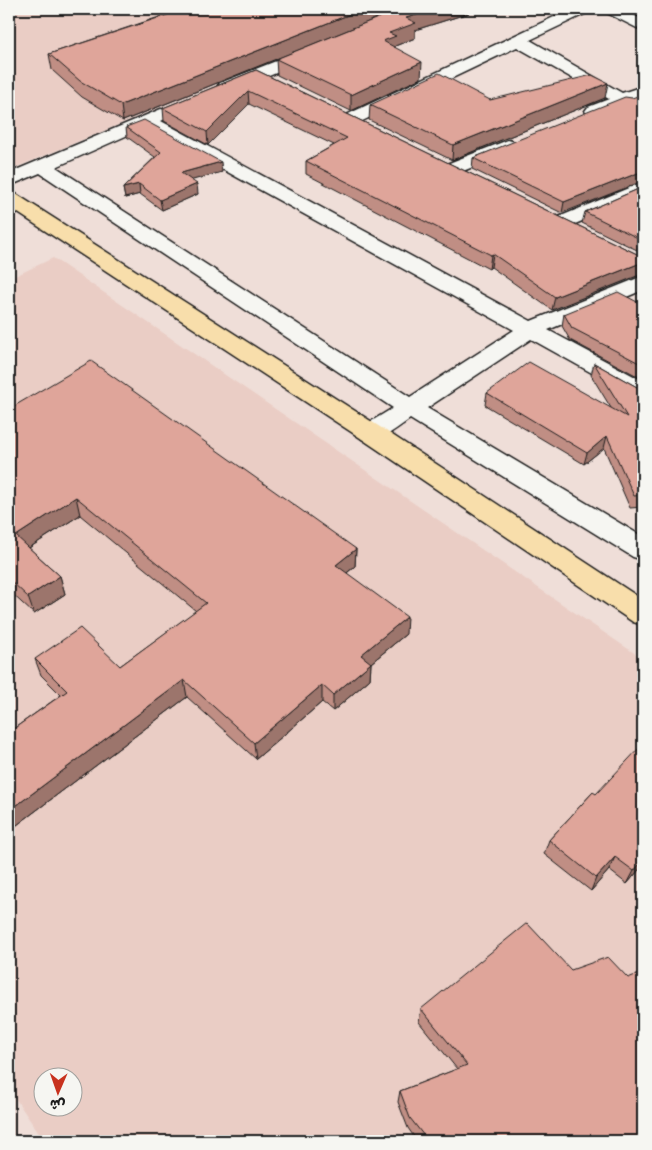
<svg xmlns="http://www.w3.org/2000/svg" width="652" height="1150" viewBox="0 0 652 1150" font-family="'Balsamiq Sans','Playpen Sans Arabic',sans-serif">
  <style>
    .built { fill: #eacdc5; fill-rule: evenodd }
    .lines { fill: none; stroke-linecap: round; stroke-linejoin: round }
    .minor-casing { stroke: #1c1c1c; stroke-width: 3 }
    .major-casing { stroke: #1c1c1c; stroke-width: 3 }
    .minor { fill: #f6f6f2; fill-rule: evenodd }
    .major { fill: #f8deab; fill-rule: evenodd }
    .wall { fill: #c08e84; stroke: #1c1c1c }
    .shaded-wall { fill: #9c746c; stroke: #1c1c1c }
    .building { fill: #dfa59a; stroke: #1c1c1c }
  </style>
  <rect width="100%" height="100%" fill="#efded8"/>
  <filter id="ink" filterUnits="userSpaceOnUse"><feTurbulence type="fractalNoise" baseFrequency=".02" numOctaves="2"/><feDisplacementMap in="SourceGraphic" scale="10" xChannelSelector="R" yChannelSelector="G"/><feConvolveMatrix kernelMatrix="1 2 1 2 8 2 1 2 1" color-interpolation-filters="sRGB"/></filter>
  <g filter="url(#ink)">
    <path class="built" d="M9,9H398L14,168L9,165Z
      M53,258L643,659V1141H44L9,1089V279ZM42,1078H72V1108H42Z"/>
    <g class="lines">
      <g class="minor-casing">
        <path id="minor" d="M571,9H591L589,12L530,40L622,93L643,86V97L600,115L594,116L588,115L585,111L588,107L609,99L517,47L356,124L350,125L344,124L341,120L344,116Z
          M603,9H622L643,20V31L605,12Z
          M312,47L318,48L320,52L318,56L232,91L226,92L220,91L217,87L220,83Z
          M161,109L167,110L170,114L167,118L161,121L531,321L643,276V290L548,330L643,381V399L635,397L531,339L427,408L643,537V560L633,557L410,419C395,429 380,444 362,439L359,433L362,427L393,408L40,173L9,186V173ZM146,127L514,330L410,397L56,167Z
          M508,140L515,142L517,146L515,150L458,173L451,175L444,173L441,169L444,165Z
          M643,182V195L568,227L561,229L554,227L551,223L554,219Z"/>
      </g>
      <g class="major-casing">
        <path id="major" d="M9,192L16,194L380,427L643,600V625L633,622L362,439L9,207Z"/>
      </g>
      <use href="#minor" class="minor"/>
      <use href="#major" class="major"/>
    </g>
    <path class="wall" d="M178,9H400L123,121L82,97L52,70L49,54L180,10Z
      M469,13L415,30V38L395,46V48L421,78L351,111L277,75L276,59Z
      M256,70L639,255L643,256V275L642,274L552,310L491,267L489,269L306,174V161L334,145L249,104L208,145L164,121L163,108Z
      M605,98L452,160L369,120L370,105L490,100Z
      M632,98L562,213L472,169L473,158Z
      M126,127L222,172L191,180L198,194L162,210L140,194L125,198L123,188L155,157L127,137Z
      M643,187V246L637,250L582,223L585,212Z
      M643,305V379L570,340L562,326L564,314Z
      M594,363L637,387L643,388V507L630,508L604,448L584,464L485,405L487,393L611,408L591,375Z
      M9,409L356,549L355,566L347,573L406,634L371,663L370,679L333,711L322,702L256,759L187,697L9,831V732L61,695L41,675L35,659L120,666L196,611L80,515L29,548L60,576L65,594L34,614L9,591Z
      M593,792L643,865L627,884L609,870L591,891L544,854L549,840Z
      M421,1009L643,1141H417L408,1128L398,1102L400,1091L457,1069L419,1022Z"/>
    <path class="shaded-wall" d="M363,9H400L123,121L121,105Z
      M436,9H469V13L415,30V38L395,46V52L383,41L389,33L406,18Z
      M422,62L421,78L351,111V95Z
      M608,83L605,98L452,160L453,145Z
      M248,91L249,104L208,145L207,132Z
      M221,162L222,172L182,183L181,173Z
      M643,171V181L562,213L564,202Z
      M139,184L140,194L125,198L123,188Z
      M197,184L198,194L162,210L160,200Z
      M643,237V246L637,250L640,239Z
      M493,254L491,267L489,269L491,255Z
      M643,262V271L642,274L552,310L555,297Z
      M607,436L604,448L584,464L587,453Z
      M76,497L80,515L21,553L16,536Z
      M356,549L355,566L336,582V565Z
      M60,576L65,594L34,614L28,597Z
      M407,617L406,634L360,672L361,655Z
      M371,663L370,679L333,711V695Z
      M184,680L187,697L9,831V811Z
      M322,685V702L256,759L254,743Z
      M615,857L609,870L591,891L596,878Z
      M643,860V865L627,884L634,871Z"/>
    <path class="building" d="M185,9H363L121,105L80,81L49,54Z
      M400,9H436L406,18L416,23L389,33L396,36L383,41L422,62L351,95L276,59Z
      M256,70L639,255L643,256V262L555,297L493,254L491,255L306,161L347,138L248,91L207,132L163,108Z
      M439,73L490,100L592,75L608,83L453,145L370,105Z
      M643,94V171L564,202L473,158L625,97L632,98Z
      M144,120L221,162L181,173L197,184L160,200L139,184L123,188L161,152L126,127Z
      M643,187V237L640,239L585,212Z
      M618,292L643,305V365L572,328L564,314Z
      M91,361L356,549L336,565L407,617L361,655L371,663L333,695L322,685L254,743L184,680L9,811V732L67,691L35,659L80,628L120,666L206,603L76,497L16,536L60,576L28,597L9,579V409Z
      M529,362L627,417L594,363L637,387L643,388V495L634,496L607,436L587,453L487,393Z
      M643,744V860L634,871L615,857L596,878L549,840L593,792L596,794Z
      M527,923L571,970L608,957L628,978L643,972V1141H428L410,1118L400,1091L467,1065L421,1009Z"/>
  </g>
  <rect width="652" height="1150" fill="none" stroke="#f6f6f2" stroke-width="30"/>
  <rect x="15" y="15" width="622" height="1120" fill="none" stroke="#1c1c1c" stroke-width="2" filter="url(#ink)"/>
  <g transform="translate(58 1092) rotate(182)"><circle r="24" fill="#f6f6f2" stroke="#9f9f9c"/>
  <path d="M0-4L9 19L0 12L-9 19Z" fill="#c8321e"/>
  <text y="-8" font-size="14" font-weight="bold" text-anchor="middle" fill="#1c1c1c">ش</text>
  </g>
</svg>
